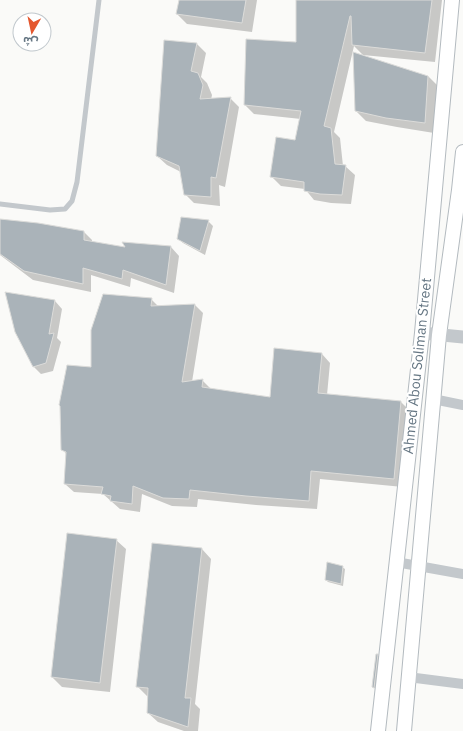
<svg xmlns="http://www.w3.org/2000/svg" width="463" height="731" viewBox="0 0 463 731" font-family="'IBM Plex Sans','Noto Sans Arabic',sans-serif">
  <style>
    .shadow { fill: #0003 }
    .building { fill: #aab3b9; stroke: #dcdcda }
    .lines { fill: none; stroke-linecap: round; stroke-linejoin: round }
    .secondary-casing { stroke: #b3babf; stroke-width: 16 }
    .service { stroke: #c3c8cc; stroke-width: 5 }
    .minor { stroke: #c3c8cc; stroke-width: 10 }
    .tertiary { stroke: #c3c8cc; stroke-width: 13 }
    .secondary { stroke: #fff; stroke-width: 14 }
    .labels { text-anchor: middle; stroke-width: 4; stroke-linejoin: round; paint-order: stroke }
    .street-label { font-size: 14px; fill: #657683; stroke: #fff }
  </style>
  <rect width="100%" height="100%" fill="#fafaf8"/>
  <path class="shadow" d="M180,0H257L252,32L187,24L177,14Z
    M297,0H442L435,62L363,55L354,46L334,132L340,138L343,166H345L355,175L351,204L331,203L314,200L305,189L281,186L271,176L296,141L301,119L254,114L245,105L297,43Z
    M197,44L206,53L201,77L207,83L212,95L211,100L230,98L239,107L225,187L219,185L220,206L194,203L185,194L181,172L167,165L157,156Z
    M428,76L438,86L434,133L397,127L366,121L356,111Z
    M0,220L84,232L92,240V243L126,248L124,243L171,247L179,256L174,293L131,278L130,287L91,275V292L33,280L0,255Z
    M208,221L213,226L205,255L183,243L178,238Z
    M151,299L158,306L195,305L203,313L192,382L202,380L211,389L271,398L322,354L330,363L327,395L401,402L410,411L403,487L320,479L317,509L256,505L198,499L197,507L172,506L142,494L140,512L120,509L103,494L74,492L65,484L67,455L62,449L92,368Z
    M55,301L62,309L57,338L61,342L53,371L41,374L34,367Z
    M116,540L126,549L110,692L62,687L52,677Z
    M153,544L202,549L211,559L195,704L200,709L198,731H184L158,722L148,713L149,696H147L137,686Z
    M342,567L345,569L343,586L328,582L326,580Z
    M377,655L380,657L376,689L373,687Z"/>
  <path class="building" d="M179,0H246L242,23L176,14Z
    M296,0H432L425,53L352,45L351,16H350L324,126L331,128L335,164L346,165L342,195L320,194L304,191V182L270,177L276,137L295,140L301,111L244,105L246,39L296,42Z
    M164,40L197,43L191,71L198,73L203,85L200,99L231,97L216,178L211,177V197L184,195L179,166L156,156Z
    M353,52L428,76L425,123L386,118L355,111Z
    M181,217L209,220L200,251L177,239Z
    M0,219L38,223L84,231V240L125,247L122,242L171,246L166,285L123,270L122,279L83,268V284L24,271L0,254Z
    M5,292L55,300L49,334L54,333L46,363L33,367L15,332Z
    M103,294L152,298L151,306L195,304L182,382L203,379L202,387L270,397L274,348L322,353L318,393L401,401L394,479L311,471L309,501L246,496L190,490L189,499L163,498L133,486L132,504L110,501L111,496L101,494L103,487L64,484L66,452L61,450L60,406L59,405L67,365L91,367V330Z
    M67,533L117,539L100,683L51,677Z
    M152,543L202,548L185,698H191L188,727L147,713L148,688L136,687Z
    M327,562L343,566L341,584L325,580Z
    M376,654H378L374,688L372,687Z"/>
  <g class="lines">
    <g class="secondary-casing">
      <path id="secondary" d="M378,731L422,333L452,0
        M404,731L439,335L459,190L463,152"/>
    </g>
    <path class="service" d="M0,204L50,210L65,209L72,201L77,182L99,0"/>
    <path class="minor" d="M433,399L463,405
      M396,562L463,574
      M408,677L463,684"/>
    <path class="tertiary" d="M422,333L463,337"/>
    <use href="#secondary" class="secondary"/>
  </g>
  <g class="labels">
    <g class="street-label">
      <text transform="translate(417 366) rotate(-84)" y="5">Ahmed Abou Soliman Street</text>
    </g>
  </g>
  <g transform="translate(32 32) rotate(189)"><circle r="19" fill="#ffffff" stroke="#c1c8cd"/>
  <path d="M0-3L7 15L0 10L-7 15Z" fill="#e4572e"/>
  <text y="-6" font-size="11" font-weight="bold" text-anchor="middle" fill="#657683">ش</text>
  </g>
</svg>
